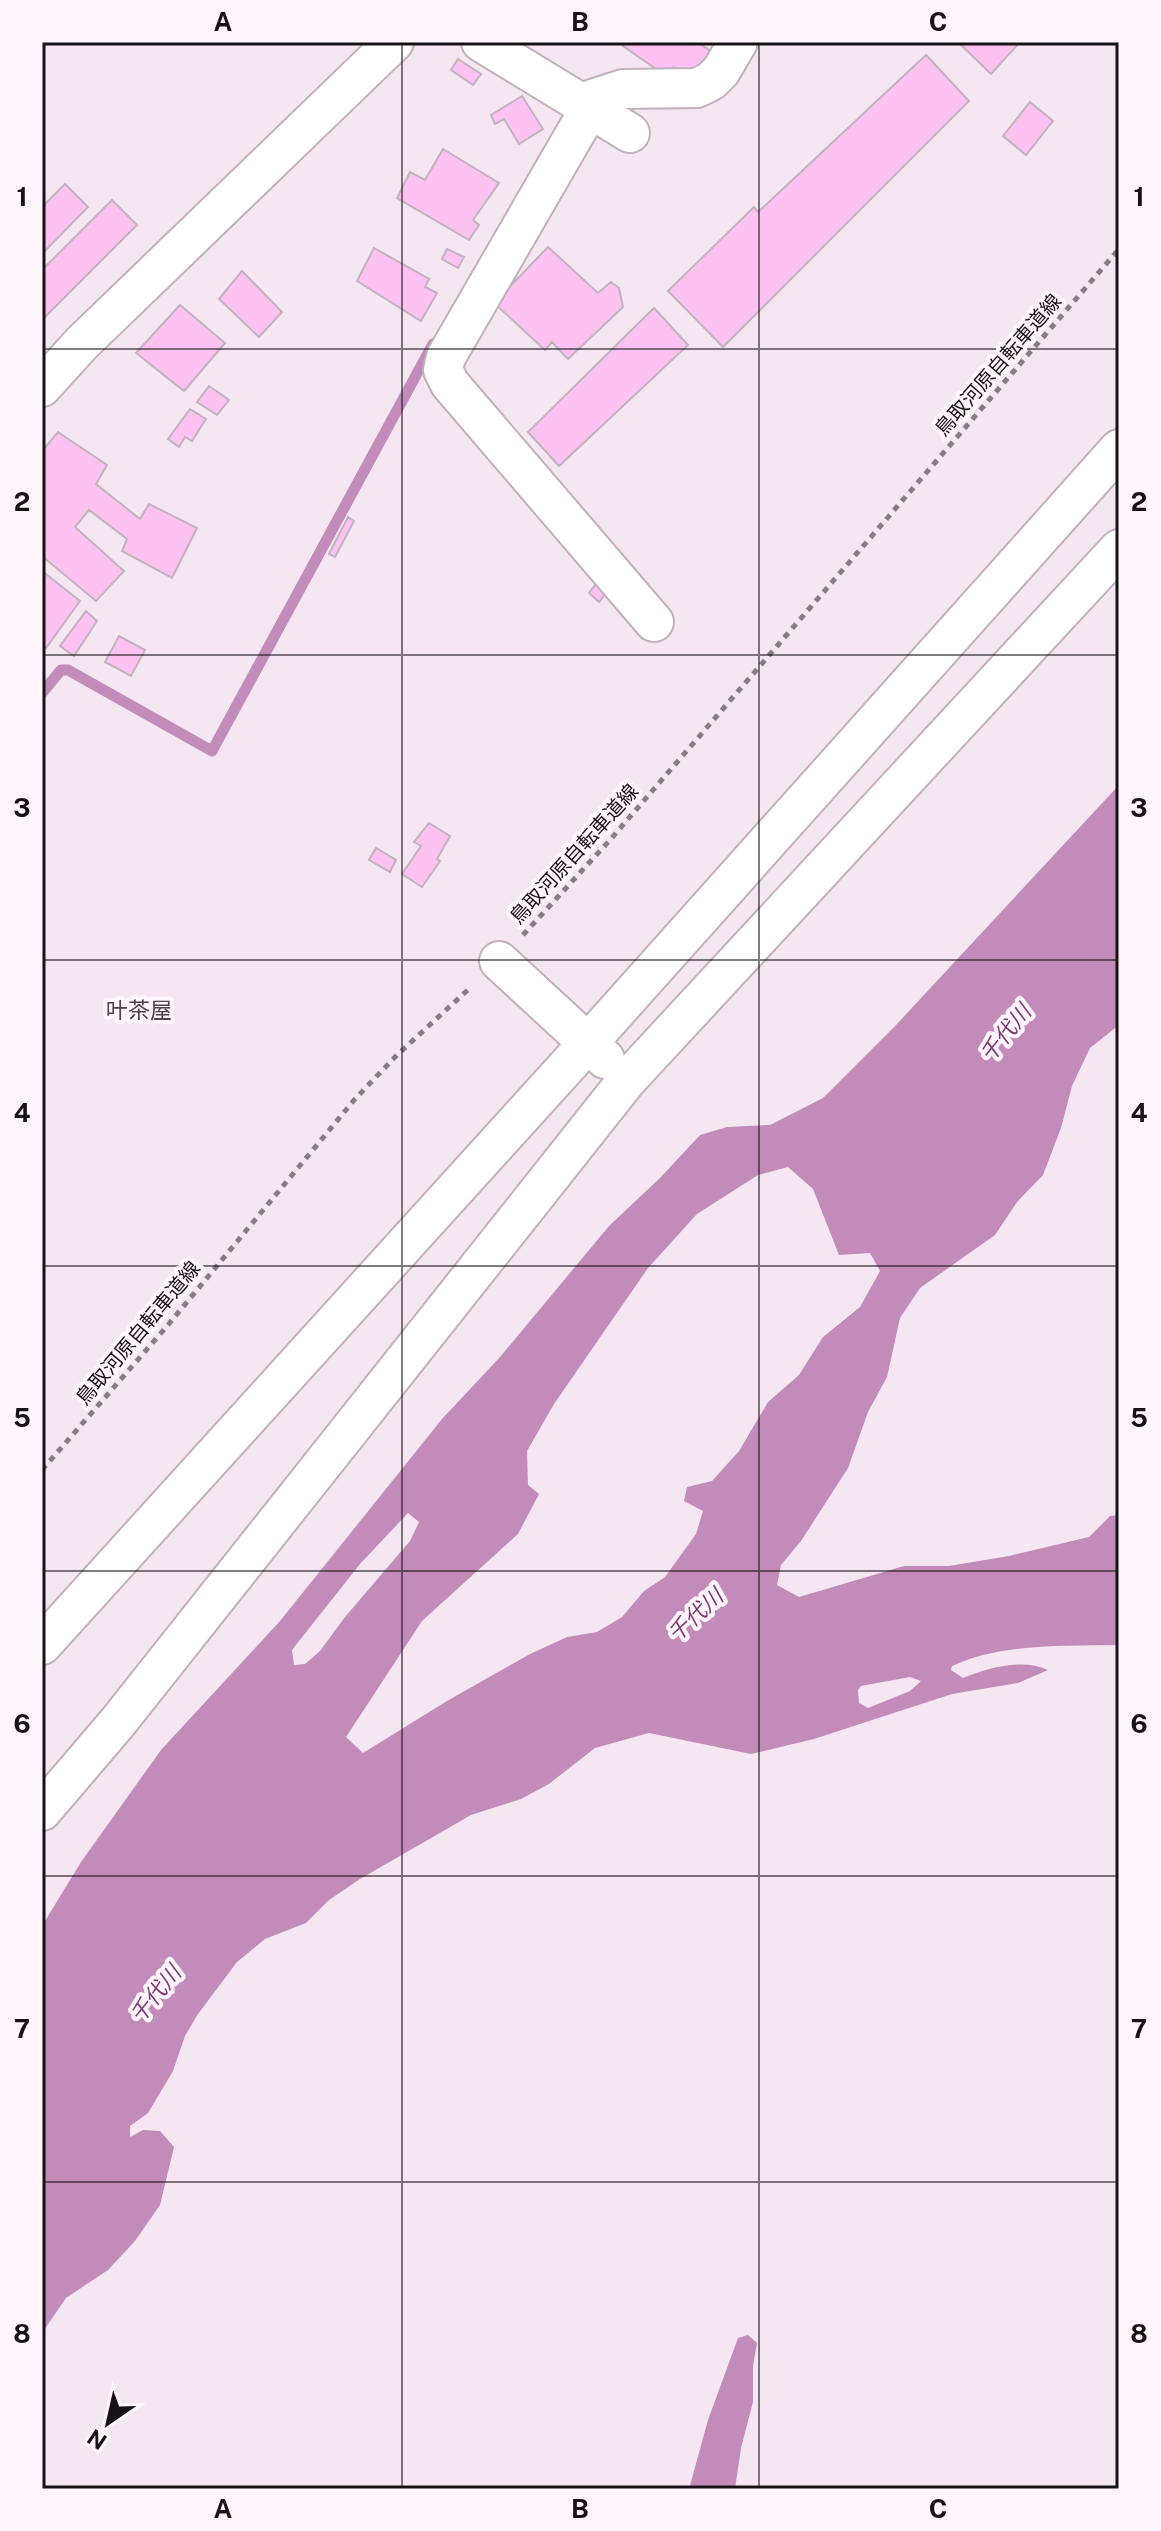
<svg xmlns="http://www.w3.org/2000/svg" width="1161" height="2531" viewBox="0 0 1161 2531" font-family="'Public Sans','Noto Sans JP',sans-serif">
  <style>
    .water { fill: #c38bba; fill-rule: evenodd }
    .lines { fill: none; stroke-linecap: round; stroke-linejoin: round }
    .stream { stroke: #c38bba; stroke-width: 11 }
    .building { fill: #fdc1f2; stroke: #c1b3be; stroke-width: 2 }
    .minor-casing { stroke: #c0b1bd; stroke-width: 42 }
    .path { stroke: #867d84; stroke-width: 5; stroke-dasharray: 6 6; stroke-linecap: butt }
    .minor { stroke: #fff; stroke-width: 38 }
    .grid { fill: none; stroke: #171216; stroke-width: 2; stroke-opacity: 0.55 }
    .labels { text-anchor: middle; stroke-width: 8; stroke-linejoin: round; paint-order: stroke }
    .street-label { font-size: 20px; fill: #171216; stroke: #fff6fd }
    .neighbourhood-label { font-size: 22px; fill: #4d414b; stroke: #fff6fd }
    .water-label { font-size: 22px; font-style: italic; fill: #7d3975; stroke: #fff6fd }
    .neatline { fill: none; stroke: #171216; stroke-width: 3 }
    .grid-label { font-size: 26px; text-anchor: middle; font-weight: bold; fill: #171216 }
  </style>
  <rect width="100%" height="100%" fill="#f5e7f2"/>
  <path class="water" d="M1119,785V1025L1090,1048L1072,1086L1061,1128L1043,1175L1017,1202L995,1235L920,1288L900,1318L887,1377L868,1412L848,1468L801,1541L781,1565L777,1585L799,1597L904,1566H949L1009,1556L1089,1537L1110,1516L1119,1515V1645C1064,1646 1002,1643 952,1666L951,1670L963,1678C988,1668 1022,1658 1048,1670L1018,1683L952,1694L814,1739L751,1754L649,1733L595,1748L549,1784L521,1799L471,1815L360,1879L329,1900L306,1923L265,1939L237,1962L198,2014L185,2036L173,2071L148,2113L130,2126V2137L143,2130L160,2131L174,2147L160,2205L135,2241L108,2270L66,2298L42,2333V1926L81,1862L161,1750L280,1621L442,1419L500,1357L609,1226L660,1178L700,1135L727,1127L770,1125L823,1098L896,1025ZM788,1167L813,1189L839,1255L870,1253L880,1271L860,1307L823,1337L799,1375L768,1402L739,1451L712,1481L687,1487L684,1501L703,1511L696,1534L665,1577L644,1591L622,1617L597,1632L567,1637L530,1654L447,1701L363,1753L346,1737L422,1621L518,1534L539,1494L528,1485L527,1451L554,1404L648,1268L697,1214L758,1175ZM408,1513L419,1522L410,1541L345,1617L320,1651L305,1664L294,1665L292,1650L360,1564ZM910,1677L921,1681L910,1691L868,1708L859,1703L858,1690L861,1686Z
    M748,2335L757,2343L753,2366V2402L741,2448L735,2489H689L708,2420L738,2338Z"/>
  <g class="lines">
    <path class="stream" d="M42,693L61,670H68L212,751L433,344"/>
  </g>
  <path class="building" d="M626,42H703L702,45L713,53L694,79L674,67L666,76L623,46Z
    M958,42H1020L991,74Z
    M926,55L969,101L723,347L668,291L754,207L758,212Z
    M458,59L481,74L473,85L451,70Z
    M522,96L543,129L519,144L504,119L495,124L491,115Z
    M1030,102L1053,121L1026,155L1003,136Z
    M443,149L499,183L473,220L479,225L469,240L397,198L410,172L425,180Z
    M65,184L88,207L42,254V207Z
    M112,200L137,225L42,320V270Z
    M548,247L598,293L611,282L619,288L623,307L568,359L552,342L545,350L494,303Z
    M374,248L429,279L425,287L437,293L421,321L357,281Z
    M447,249L464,257L458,268L442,259Z
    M242,271L282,312L259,337L219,299Z
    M180,305L225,343L184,391L136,353Z
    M654,308L688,345L559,466L528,432Z
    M209,386L229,400L217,415L197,402Z
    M190,409L206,419L192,441L185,437L179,447L168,439Z
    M58,432L107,465L96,484L140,519L149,504L197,528L172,578L122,551L127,539L89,510L75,527L124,571L96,601L42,556V451Z
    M348,517L354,521L335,557L329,554Z
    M42,571L80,601L46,648L42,645Z
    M600,579L611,587L599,602L589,593Z
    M86,611L97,621L74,656L60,646Z
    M119,636L145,650L131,676L105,662Z
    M429,823L450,836L437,859L440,861L422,887L402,874L421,846L414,842Z
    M376,848L396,860L390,872L369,860Z"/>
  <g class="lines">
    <g class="minor-casing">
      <path id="minor" d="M481,42L630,133
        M580,103L623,89L697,88L711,81L721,71L738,42
        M590,108L446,357L443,370L450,384L654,622
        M42,387L81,344L394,42
        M499,961L605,1059
        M42,1645L588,1043L1119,449
        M42,1811L118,1722L627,1080L1119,549"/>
    </g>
    <path class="path" d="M523,935L610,840L1119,249
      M42,1470L168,1325L355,1099L397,1055L471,987"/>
    <use href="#minor" class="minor"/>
  </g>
  <path class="grid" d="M402,42V2489M759,42V2489M42,349H1119M42,655H1119M42,960H1119M42,1266H1119M42,1571H1119M42,1876H1119M42,2182H1119"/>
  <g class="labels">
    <g class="street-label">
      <text transform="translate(998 365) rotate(-49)" y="7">鳥取河原自転車道線</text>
      <text transform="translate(574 854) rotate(-48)" y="7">鳥取河原自転車道線</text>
      <text transform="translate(138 1333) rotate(-50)" y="7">鳥取河原自転車道線</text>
    </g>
    <g class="neighbourhood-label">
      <text x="139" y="1018">叶茶屋</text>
    </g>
    <g class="water-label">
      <text transform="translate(1005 1033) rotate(-51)" y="8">千代川</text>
      <text transform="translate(695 1615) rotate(-43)" y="8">千代川</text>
      <text transform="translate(155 1994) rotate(-51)" y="8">千代川</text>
    </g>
  </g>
  <rect width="1161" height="2531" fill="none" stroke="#fff6fd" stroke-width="88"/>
  <g transform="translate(108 2423) rotate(214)" stroke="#fff6fd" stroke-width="6" paint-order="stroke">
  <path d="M0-6L14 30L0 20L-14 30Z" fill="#171216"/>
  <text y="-12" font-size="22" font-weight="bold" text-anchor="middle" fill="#171216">N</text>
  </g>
  <rect x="44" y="44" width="1073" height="2443" class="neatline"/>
  <g class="grid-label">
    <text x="223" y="31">A</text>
    <text x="580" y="31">B</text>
    <text x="938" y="31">C</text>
    <text x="22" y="206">1</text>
    <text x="1139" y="206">1</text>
    <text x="22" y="511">2</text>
    <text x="1139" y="511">2</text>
    <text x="22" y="817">3</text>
    <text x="1139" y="817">3</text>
    <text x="22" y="1122">4</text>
    <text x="1139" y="1122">4</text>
    <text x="22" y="1427">5</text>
    <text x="1139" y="1427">5</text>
    <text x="22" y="1733">6</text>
    <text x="1139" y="1733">6</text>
    <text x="22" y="2038">7</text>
    <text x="1139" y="2038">7</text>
    <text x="22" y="2343">8</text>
    <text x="1139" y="2343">8</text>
    <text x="223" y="2518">A</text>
    <text x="580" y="2518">B</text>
    <text x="938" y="2518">C</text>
  </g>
</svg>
